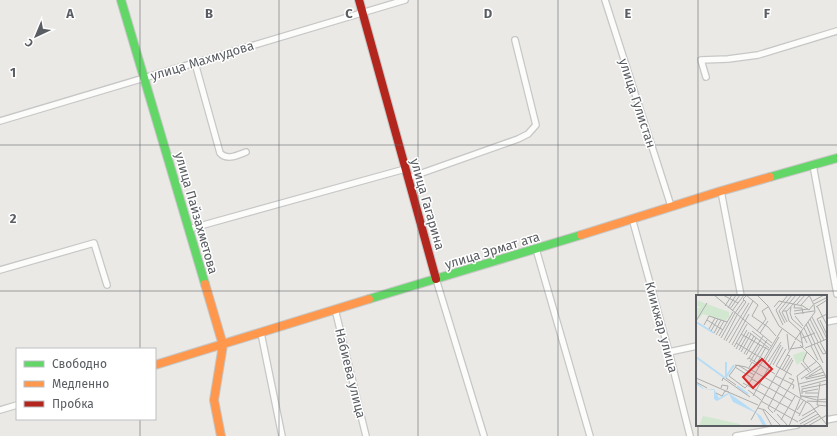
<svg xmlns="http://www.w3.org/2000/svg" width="837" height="436" viewBox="0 0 837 436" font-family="'Fira Sans',sans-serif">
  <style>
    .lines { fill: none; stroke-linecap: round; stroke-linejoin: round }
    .street-casing { stroke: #c7c7c7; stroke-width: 8 }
    .fast-casing { stroke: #c6c6c5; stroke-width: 10 }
    .slow-casing { stroke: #c6c6c5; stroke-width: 10 }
    .jam-casing { stroke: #c6c6c5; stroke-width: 10 }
    .street { stroke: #fcfcfb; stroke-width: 5.5 }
    .fast { stroke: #63d668; stroke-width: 8 }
    .slow { stroke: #ff974d; stroke-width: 8 }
    .jam { stroke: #b3261e; stroke-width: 8 }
    .grid { fill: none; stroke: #5a5e63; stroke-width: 1; stroke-opacity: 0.55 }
    .labels { text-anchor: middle; stroke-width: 3; stroke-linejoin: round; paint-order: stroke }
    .street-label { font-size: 13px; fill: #5a5e63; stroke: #fff }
    .inset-river { fill: none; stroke: #b7ddf6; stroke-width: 2 }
    .inset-road { fill: none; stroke: #acadad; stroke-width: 1 }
    .view { fill: #d62828; fill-opacity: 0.15; stroke: #d62828; stroke-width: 2 }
    .inset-edge { fill: none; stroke: #5a5e63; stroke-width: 2 }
    .grid-label { font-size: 13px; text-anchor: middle; font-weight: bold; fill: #5a5e63; stroke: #fff; stroke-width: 3; stroke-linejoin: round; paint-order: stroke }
  </style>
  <rect width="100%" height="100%" fill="#eae9e5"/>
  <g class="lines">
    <g class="street-casing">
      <path id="street" d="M605,0L671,206
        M195,63L220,153C227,161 238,155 246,152
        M706,77L701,60L728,59L758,55L837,31
        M0,121L405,0
        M813,165L837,294
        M408,178L518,139L528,134L536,125L515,40
        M721,191L741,296
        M632,218L669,352L690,436
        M189,229L405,169
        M536,249L590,436
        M0,270L94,243L107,285
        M436,279L484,436
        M335,309L366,436
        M826,322L837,320
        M261,333L282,436
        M669,352L697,346
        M0,410L17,405
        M826,420L837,418
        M736,436L797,425"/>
    </g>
    <g class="fast-casing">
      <path id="fast" d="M121,0L205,284
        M770,177L837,158
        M369,299L581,235"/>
    </g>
    <g class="slow-casing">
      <path id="slow" d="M581,235L721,191L770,177
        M205,284L223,345L214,400L221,436
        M155,365L369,299"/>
    </g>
    <g class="jam-casing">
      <path id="jam" d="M359,0L436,279"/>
    </g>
    <use href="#street" class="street"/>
    <use href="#fast" class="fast"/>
    <use href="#slow" class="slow"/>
    <use href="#jam" class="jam"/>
  </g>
  <path class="grid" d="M140,0V349M279,0V436M418,0V436M558,0V436M698,0V296M0,145H837M0,291H837M140,419V436M698,425V436"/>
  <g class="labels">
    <g class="street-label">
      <text transform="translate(202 60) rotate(-17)" y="5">улица Махмудова</text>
      <text transform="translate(638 103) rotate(72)" y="5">улица Гулистан</text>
      <text transform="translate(428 204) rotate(74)" y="5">улица Гагарина</text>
      <text transform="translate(197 213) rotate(74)" y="5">улица Пайзахметова</text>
      <text transform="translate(492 250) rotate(-17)" y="5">улица Эрмат ата</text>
      <text transform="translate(662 327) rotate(75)" y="5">Киикжар улица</text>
      <text transform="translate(351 373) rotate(76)" y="5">Набиева улица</text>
    </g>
  </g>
  <g transform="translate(696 295)">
    <rect width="131" height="131" fill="#eae9e5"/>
    <path d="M0,5L33,17V22L29,26L7,19L0,27V13H5L0,10L2,7ZM108,56L110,59L108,64L101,70L97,60Z" fill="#d2e7d0"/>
    <path d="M7,121L44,129V131H3Z" fill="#d2e7d0"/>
    <path d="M0,89L1,88L3,89L8,94H18L23,103L30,99L33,98L65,121L71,131H67L60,118L37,107L33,99L21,106L18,104V95L7,94Z" fill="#b7ddf6"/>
    <path class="inset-river" d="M0,27L18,38M0,62L29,83M30,67V83M30,82L38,70M41,91L52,99"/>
    <path class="inset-road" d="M18,0L76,48M27,0L42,8M50,0L62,10L56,21L72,32L80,41M61,0L72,11L83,31L106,48M117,6L128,0M99,9L98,13H106L107,19M101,9L109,0M118,9L130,3M105,10L113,1M29,11L36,0M121,11L131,30M78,12L83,6L107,11L113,15L117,10M95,12L94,18L96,24L106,33M120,12L131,5M32,13L40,0M34,14L44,0M36,16L48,0M87,16H91L105,0M90,16L93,26L104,36M98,16L112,14M39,18L48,5M98,19L118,16M41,20L50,7L47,4L50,1M99,21L107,31M116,22L128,45M114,24L125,46M11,25L27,35M124,25L131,40M0,26L11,8M91,27L86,17L100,0M112,27L122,47M89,28L83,16L96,0M110,29L119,49M8,30L13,21L31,27M87,30L80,15L92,0M108,33L116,50M13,34L19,23M15,36L22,24M56,36L75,51M61,36L70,24L66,16L72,12M104,36L107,52M105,36L111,48M18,38L25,25M54,38L73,53M64,38L72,26M45,39L73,55M91,39L93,55M20,40L28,26M23,41L37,17M25,43L39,18M106,43L119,38M131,44L121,24L131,19M28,45L41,20M99,45L119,17L118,10L113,0M30,46L53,8M124,47L130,58M33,48L57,6M40,48L67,64M121,48L127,59L131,58M118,49L127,68M36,50L53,19M104,50L124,70L131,84M115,51L122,65M38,52L51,29M109,53L131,44M40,54L51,35M90,54L80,71L96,80M94,54L107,52M43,55L53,37M45,57L55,39M111,57L107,66L115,76M48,59L58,41M50,60L60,43M53,63L67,41M51,64L53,63L79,79M58,66L71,45M69,66L83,42M54,67L64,50M72,67L85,47M61,68L70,52M105,68L113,77M39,70L50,72L75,86M41,70L33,81L49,93L51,91M42,70L58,80M77,70L87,52M39,72L56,83M53,73L56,67L63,72M86,75L94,61L91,60M88,76L96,63M80,81L98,90L97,94M113,81L126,73M0,83L62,110M30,83L40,90M109,83L128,77M56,84L72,93M105,84L124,71M110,84L129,80M26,86L27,83L54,102M75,86L114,109L131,130M0,87L11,93M47,88L104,119M124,88L121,110L131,111M103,89L130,82M52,90L86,34M105,92L131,85M25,93L26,90L32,91L31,95M73,93L96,106M52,95L65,105M106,97L122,94M20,98L26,101L29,96L33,97M109,98H122M106,99V94L131,89M57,101L85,50M105,101L121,105L131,104M105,101L122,102M105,103L101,81L121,66M65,106L102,127M111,106L131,107M62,113L69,115L85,131M67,115L76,131M101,115L108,105M78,117L98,85L93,83M77,118L72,113L97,65M81,119L92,131M103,121L110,107M106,121L123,111M55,125L99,46M85,125L99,101M103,126L120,116M104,129L122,119M93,131L104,104M106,131L124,121M112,131L131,120"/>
    <path class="view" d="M66,64L76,74L57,93L47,82Z"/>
    <rect width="131" height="131" class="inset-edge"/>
  </g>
  <g class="grid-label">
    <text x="70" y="18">A</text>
    <text x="209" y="18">B</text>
    <text x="349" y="18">C</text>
    <text x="488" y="18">D</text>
    <text x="628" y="18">E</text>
    <text x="767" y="18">F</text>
    <text x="13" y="77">1</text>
    <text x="13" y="223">2</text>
  </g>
  <rect x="16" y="348" width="140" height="72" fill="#ffffff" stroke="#bdbfc1"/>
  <rect x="24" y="361" width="20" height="6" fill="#63d668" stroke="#bdbfc1"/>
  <text x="52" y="368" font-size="12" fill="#5a5e63">Свободно</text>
  <rect x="24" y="381" width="20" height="6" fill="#ff974d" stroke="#bdbfc1"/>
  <text x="52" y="388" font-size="12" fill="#5a5e63">Медленно</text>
  <rect x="24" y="401" width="20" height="6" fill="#b3261e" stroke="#bdbfc1"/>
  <text x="52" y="408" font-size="12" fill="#5a5e63">Пробка</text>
  <g transform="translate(36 36) rotate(224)" stroke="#ffffff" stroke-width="3" paint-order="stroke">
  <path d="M0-3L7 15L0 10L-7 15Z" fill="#5a5e63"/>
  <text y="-6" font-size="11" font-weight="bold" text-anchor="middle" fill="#5a5e63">С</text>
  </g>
</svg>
